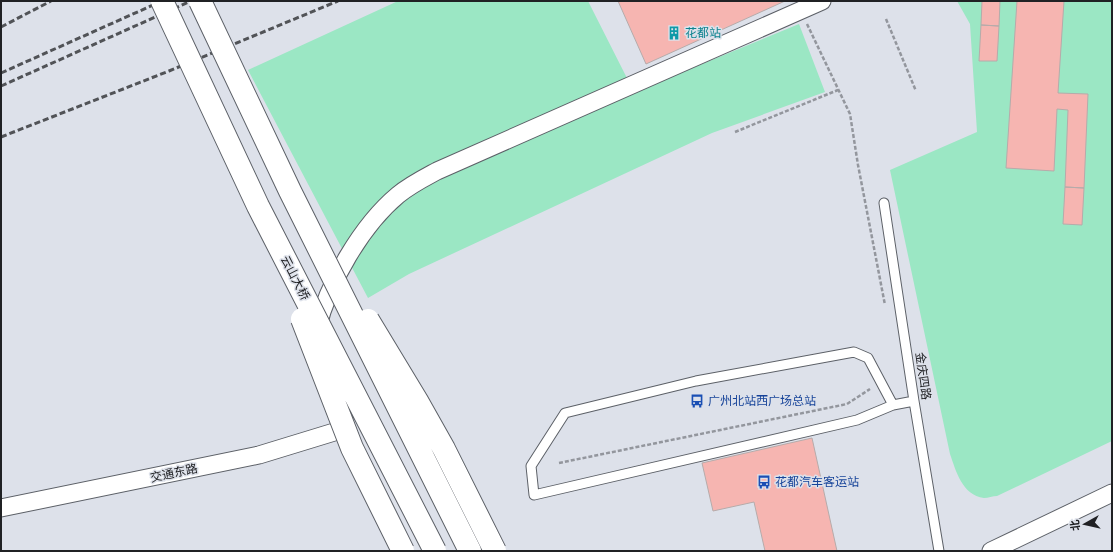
<svg xmlns="http://www.w3.org/2000/svg" width="1113" height="552" viewBox="0 0 1113 552" font-family="Karla,'Noto Sans SC',sans-serif">
  <style>
    .green { fill: #9be7c4 }
    .building { fill: #f6b5b1; stroke: #b6abaa }
    .lines { fill: none; stroke-linecap: round; stroke-linejoin: round }
    .service-casing { stroke: #5c6067; stroke-width: 11 }
    .minor-casing { stroke: #5c6067; stroke-width: 19 }
    .path { stroke: #93969d; stroke-width: 2.5; stroke-dasharray: 4 2; stroke-linecap: butt }
    .service { stroke: #fff; stroke-width: 9 }
    .minor { stroke: #fff; stroke-width: 17 }
    .rail { stroke: #515357; stroke-width: 3; stroke-dasharray: 6 3; stroke-linecap: butt }
    .trunk-bridge-casing { stroke: #5c6067; stroke-width: 24; stroke-linecap: butt }
    .trunk-bridge { stroke: #fff; stroke-width: 22 }
    .labels { text-anchor: middle; stroke-width: 3; stroke-linejoin: round; paint-order: stroke }
    .culture-label { font-size: 12px; fill: #0d838f; stroke: #dde1ea; text-anchor: start }
    .street-label { font-size: 12px; fill: #202124; stroke: #dde1ea }
    .transit-label { font-size: 12px; fill: #164399; stroke: #dde1ea; text-anchor: start }
  </style>
  <rect width="100%" height="100%" fill="#dde1ea"/>
  <path class="green" d="M398,1H588L634,92L799,24L825,92L712,133L409,274L368,298L248,70Z
    M957,1H1112V441L997,496C993,496 988,498 984,498C962,495 956,471 950,454L890,170L977,132L970,24Z"/>
  <path class="building" d="M618,1H785L646,64Z
    M982,1H1000L999,26L981,25Z
    M1017,1H1064L1058,93L1088,94L1084,188L1065,187L1068,110L1057,109L1054,171L1006,168Z
    M981,25L999,26L997,61H979Z
    M1065,187L1084,188L1082,225L1063,224Z
    M812,438L837,551H765L754,502L713,511L702,463Z"/>
  <g class="lines">
    <g class="service-casing">
      <path id="service" d="M884,203L914,401L939,551
        M893,405L868,358L854,352L696,381L565,413L531,466L534,495L857,420L893,405L914,401"/>
    </g>
    <g class="minor-casing">
      <path id="minor" d="M317,329C328,283 362,225 398,195C410,185 424,178 437,171L822,1
        M1,508L259,455L344,429
        M991,551L1112,493"/>
    </g>
    <path class="path" d="M886,19L916,91
      M807,24L850,114L858,165L885,305
      M735,132L838,90
      M559,463L847,404L870,389"/>
    <use href="#service" class="service"/>
    <use href="#minor" class="minor"/>
    <path class="rail" d="M1,27L51,1
      M1,73L162,1
      M1,86L191,1
      M1,137L169,71L338,1"/>
    <g class="trunk-bridge-casing">
      <path id="trunk-bridge" d="M162,1L258,206L435,551
        M200,1L290,191L470,551
        M302,319L352,448L403,551
        M368,320L417,401L444,449L495,551"/>
    </g>
    <use href="#trunk-bridge" class="trunk-bridge"/>
  </g>
  <defs>
    <g id="building-bare" transform="scale(1.08)"><path d="M-4-6H4V6H1V3H-1V6H-4ZM-2.5-4.3h1.7v1.8h-1.7ZM.8-4.3h1.7v1.8H.8ZM-2.5-1h1.7V.8h-1.7ZM.8-1h1.7V.8H.8Z" fill="#0f9aa8" stroke="#dde1ea" stroke-width="2.5" paint-order="stroke"/></g>
    <g id="bus-bare" transform="scale(1.08)"><path d="M-5-6H5V4H4V6H2V4H-2V6H-4V4H-5ZM-3.5-4V0h7V-4ZM-3.5 1.2v1.5H-2V1.2ZM2 1.2v1.5H3.5V1.2Z" fill="#1a4fb4" stroke="#dde1ea" stroke-width="2.5" paint-order="stroke"/></g>
  </defs>
  <g fill-rule="evenodd">
    <use href="#building-bare" x="674" y="33"/>
    <use href="#bus-bare" x="697" y="401"/>
    <use href="#bus-bare" x="764" y="482"/>
  </g>
  <g class="labels">
    <g class="culture-label">
      <text x="685" y="37">花都站</text>
    </g>
    <g class="street-label">
      <text transform="translate(295 278) rotate(63)" y="4">云山大桥</text>
      <text transform="translate(923 376) rotate(82)" y="4">金庆四路</text>
      <text transform="translate(174 473) rotate(-12)" y="4">交通东路</text>
    </g>
    <g class="transit-label">
      <text x="708" y="405">广州北站西广场总站</text>
      <text x="775" y="486">花都汽车客运站</text>
    </g>
  </g>
  <rect width="1113" height="552" fill="none" stroke="#202124" stroke-width="4"/>
  <g transform="translate(1085 524) rotate(262)" stroke="#dde1ea" stroke-width="3" paint-order="stroke">
  <path d="M0-3L7 15L0 10L-7 15Z" fill="#202124"/>
  <text y="-6" font-size="11" font-weight="bold" text-anchor="middle" fill="#202124">北</text>
  </g>
</svg>
